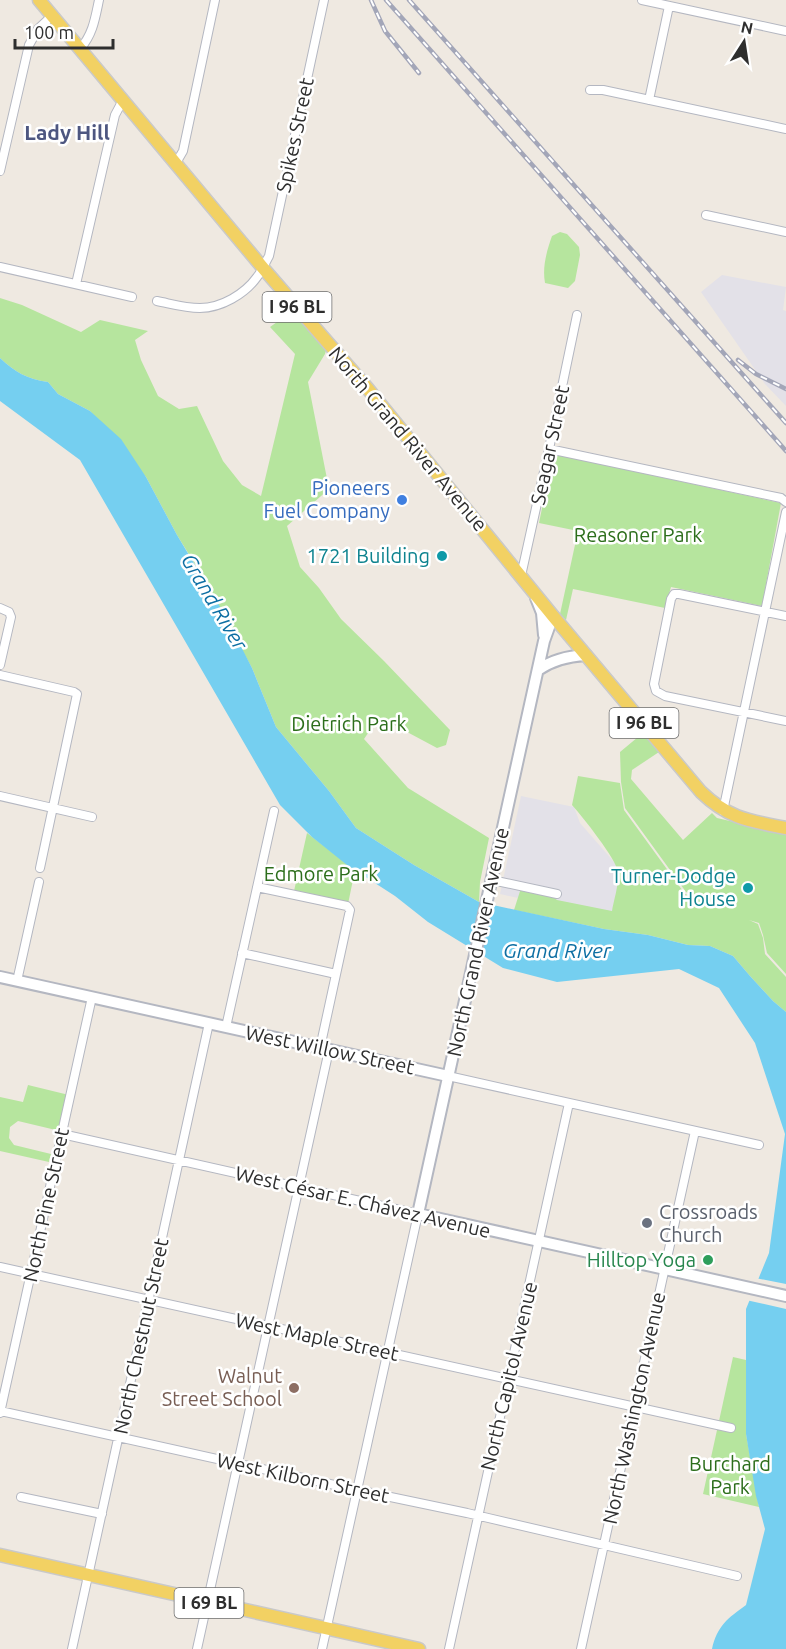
<svg xmlns="http://www.w3.org/2000/svg" width="786" height="1649" viewBox="0 0 786 1649" font-family="Ubuntu,sans-serif">
  <style>
    .industrial { fill: #e3e1e8 }
    .green { fill: #b6e59e }
    .water { fill: #75cff0 }
    .pier { fill: #efe9e1 }
    .lines { fill: none; stroke-linecap: round; stroke-linejoin: round }
    .street-casing { stroke: #b4b7c1; stroke-width: 10 }
    .secondary-casing { stroke: #b4b7c1; stroke-width: 14 }
    .primary-casing { stroke: #c9c9c9; stroke-width: 15 }
    .street { stroke: #fff; stroke-width: 8 }
    .secondary { stroke: #fff; stroke-width: 10 }
    .primary { stroke: #f2d163; stroke-width: 12 }
    .rail-casing { stroke: #a3a6b8; stroke-width: 4.5 }
    .rail { stroke: #fff; stroke-width: 2; stroke-dasharray: 7; stroke-linecap: butt }
    .shop-dot { fill: #3f7fe0; stroke: #fff; stroke-width: 2 }
    .culture-dot { fill: #0f9aa8; stroke: #fff; stroke-width: 2 }
    .worship-dot { fill: #6b7280; stroke: #fff; stroke-width: 2 }
    .leisure-dot { fill: #2e9e5b; stroke: #fff; stroke-width: 2 }
    .education-dot { fill: #8d6e63; stroke: #fff; stroke-width: 2 }
    .labels { text-anchor: middle; stroke-width: 5; stroke-linejoin: round; paint-order: stroke }
    .shield { fill: #fff; stroke: #6d6d6d; stroke-width: 1.5 }
    .shield-label { font-size: 18px; font-weight: bold; fill: #2e2e2e }
    .street-label { font-size: 20px; fill: #2e2e2e; stroke: #fff }
    .shop-label { font-size: 20px; fill: #366cbe; stroke: #fff; text-anchor: end }
    .park-label { font-size: 20px; fill: #2c6e1b; stroke: #fff }
    .culture-label { font-size: 20px; fill: #0d838f; stroke: #fff; text-anchor: end }
    .worship-label { font-size: 20px; fill: #5b616d; stroke: #fff; text-anchor: start }
    .leisure-label { font-size: 20px; fill: #27864d; stroke: #fff; text-anchor: end }
    .education-label { font-size: 20px; fill: #785e54; stroke: #fff; text-anchor: end }
    .neighbourhood-label { font-size: 21px; font-weight: bold; fill: #4d5680; stroke: #fff }
    .water-label { font-size: 21px; font-style: italic; fill: #0d6fa3; stroke: #fff }
  </style>
  <rect width="100%" height="100%" fill="#efe9e1"/>
  <path class="industrial" d="M722,275L786,287L783,310L786,311V406L765,384L701,292Z
    M521,796L574,807L580,823L622,871L611,919L500,894Z"/>
  <path class="green" d="M560,232L567,234L579,247L580,255L575,281L568,288L545,283C542,267 547,250 552,236Z
    M0,298L22,305L81,332L100,320L148,331L135,340L141,360L158,396L179,409L197,406L223,461L242,485L261,496L295,354L270,327L298,307L328,343L325,354L308,382L329,489L287,526L300,567L319,588L341,619L384,661L450,730L446,745L437,748L379,717L364,739L408,788L489,838L480,882L479,902L414,865L356,828L329,791L276,727L252,668L198,569L177,535L146,477L90,411L58,394L48,382C27,379 15,372 0,358Z
    M553,454L781,503L762,606L671,587L665,608L573,589L566,620L560,614L578,531L539,523Z
    M644,732L659,752L632,770L631,779L683,840L712,813L717,818L786,834V974L767,953L763,935L759,923L749,920L758,924L763,938L765,954L786,977V1012L773,1001L750,976L733,956L710,946L688,945L648,935L604,929L514,910L521,888L552,896L557,900L612,911C614,899 619,885 618,872C617,860 582,816 572,805L578,776L620,783L624,810L685,894L717,906L686,892L625,808L621,782L620,752Z
    M307,833L355,870L348,904L294,891Z
    M28,1085L69,1095L60,1131L18,1121L10,1127L9,1138L14,1145L51,1154L49,1162L0,1151V1097L23,1102Z
    M733,1357L746,1360V1434L759,1507L703,1494Z"/>
  <path class="water" d="M0,358C15,372 27,379 48,382L58,394L90,411L121,439L146,477L177,535L225,615L252,668L276,727L329,791L356,828L414,865L479,902L604,929L648,935L688,945L710,946L733,956L750,976L773,1001L786,1012V1649H712C717,1626 728,1618 746,1605L765,1529L756,1496L746,1434V1309L769,1253L785,1134L755,1043L719,988L679,969L557,982L503,968L428,922L395,896L347,865L312,837L280,805L80,460L0,401Z"/>
  <path class="pier" d="M755,1278L786,1284V1309L746,1300Z"/>
  <g class="lines">
    <g class="street-casing">
      <path id="street" d="M642,0L786,31
        M80,49C93,34 95,19 99,0
        M590,90H603L786,129
        M649,100L669,6
        M176,163L183,151L215,0
        M0,171L29,45L38,29L52,16
        M706,215L786,232
        M0,267L132,297
        M76,284L115,115L123,100
        M157,301C172,304 185,308 200,308C221,308 245,294 257,277C262,271 265,263 269,256L324,0
        M549,449L781,498L786,502
        M521,576L549,449L577,315
        M0,608L9,612L11,617L0,665
        M786,616L679,594H674L671,599L654,684L656,691L665,696L786,721
        M0,675L74,692L77,694L40,868
        M0,796L92,817
        M723,811L786,512
        M492,880L557,894
        M257,887L347,906L350,910L320,1048
        M242,953L336,974
        M17,981L39,882
        M226,1027L274,811
        M448,1076L759,1145
        M62,1134L418,1214L322,1649
        M0,1267L731,1428
        M0,1411L357,1490L467,1513L737,1576
        M0,1413L92,997
        M21,1497L102,1514
        M72,1649L209,1023
        M197,1649L329,1050
        M449,1649L569,1103
        M581,1649L695,1131"/>
    </g>
    <g class="secondary-casing">
      <path id="secondary" d="M536,598L542,613L544,635
        M553,616L544,641L418,1214L786,1296
        M538,670C552,660 569,656 586,655
        M0,977L448,1076"/>
    </g>
    <g class="primary-casing">
      <path id="primary" d="M39,0L263,268L368,389L553,616L701,792C729,819 750,821 786,828
        M0,1555L419,1649"/>
    </g>
    <use href="#street" class="street"/>
    <use href="#secondary" class="secondary"/>
    <use href="#primary" class="primary"/>
    <g class="rail-casing">
      <path id="rail" d="M371,0L385,31L419,73
        M386,0L786,451
        M409,0L786,423
        M738,360L756,374L786,389"/>
    </g>
    <use href="#rail" class="rail"/>
  </g>
  <circle class="shop-dot" cx="402" cy="500" r="6"/>
  <g class="culture-dot">
    <circle cx="442" cy="556" r="6"/>
    <circle cx="748" cy="888" r="6"/>
  </g>
  <circle class="worship-dot" cx="647" cy="1223" r="6"/>
  <circle class="leisure-dot" cx="708" cy="1260" r="6"/>
  <circle class="education-dot" cx="294" cy="1388" r="6"/>
  <g class="labels">
    <g class="shield">
      <rect x="262.5" y="292" width="69" height="30" rx="4.5"/>
      <rect x="609.5" y="708" width="69" height="30" rx="4.5"/>
      <rect x="174.5" y="1588" width="69" height="30" rx="4.5"/>
    </g>
    <g class="shield-label">
      <text x="297" y="313">I 96 BL</text>
      <text x="644" y="729">I 96 BL</text>
      <text x="209" y="1609">I 69 BL</text>
    </g>
    <g class="street-label">
      <text transform="translate(295 135) rotate(-78)" y="7">Spikes Street</text>
      <text transform="translate(408 439) rotate(50)" y="7">North Grand River Avenue</text>
      <text transform="translate(550 445) rotate(-78)" y="7">Seagar Street</text>
      <text transform="translate(478 942) rotate(-78)" y="7">North Grand River Avenue</text>
      <text transform="translate(330 1050) rotate(12)" y="7">West Willow Street</text>
      <text transform="translate(363 1202) rotate(13)" y="7">West César E. Chávez Avenue</text>
      <text transform="translate(46 1205) rotate(-78)" y="7">North Pine Street</text>
      <text transform="translate(141 1336) rotate(-78)" y="7">North Chestnut Street</text>
      <text transform="translate(317 1337) rotate(12)" y="7">West Maple Street</text>
      <text transform="translate(509 1376) rotate(-77)" y="7">North Capitol Avenue</text>
      <text transform="translate(634 1408) rotate(-78)" y="7">North Washington Avenue</text>
      <text transform="translate(303 1478) rotate(12)" y="7">West Kilborn Street</text>
    </g>
    <g class="shop-label">
      <text x="390" y="495">Pioneers<tspan x="390" dy="23">Fuel Company</tspan></text>
    </g>
    <g class="park-label">
      <text x="638" y="542">Reasoner Park</text>
      <text x="349" y="731">Dietrich Park</text>
      <text x="321" y="881">Edmore Park</text>
      <text x="730" y="1471">Burchard<tspan x="730" dy="23">Park</tspan></text>
    </g>
    <g class="culture-label">
      <text x="430" y="563">1721 Building</text>
      <text x="736" y="883">Turner-Dodge<tspan x="736" dy="23">House</tspan></text>
    </g>
    <g class="worship-label">
      <text x="659" y="1219">Crossroads<tspan x="659" dy="23">Church</tspan></text>
    </g>
    <g class="leisure-label">
      <text x="696" y="1267">Hilltop Yoga</text>
    </g>
    <g class="education-label">
      <text x="282" y="1383">Walnut<tspan x="282" dy="23">Street School</tspan></text>
    </g>
    <g class="neighbourhood-label">
      <text x="67" y="140">Lady Hill</text>
    </g>
    <g class="water-label">
      <text transform="translate(214 602) rotate(59)" y="7">Grand River</text>
      <text x="557" y="958">Grand River</text>
    </g>
  </g>
  <g transform="translate(744 42) rotate(12)" stroke="#ffffff" stroke-width="4.5" paint-order="stroke">
  <path d="M0-4.5L10 22L0 15L-10 22Z" fill="#2e2e2e"/>
  <text y="-9" font-size="16" font-weight="bold" text-anchor="middle" fill="#2e2e2e">N</text>
  </g>
  <path d="M15 39v9h98v-9" fill="none" stroke="#2e2e2e" stroke-width="3"/>
  <text x="24" y="39" font-size="18" fill="#2e2e2e" stroke="#ffffff" stroke-width="4.5" paint-order="stroke">100 m</text>
</svg>
